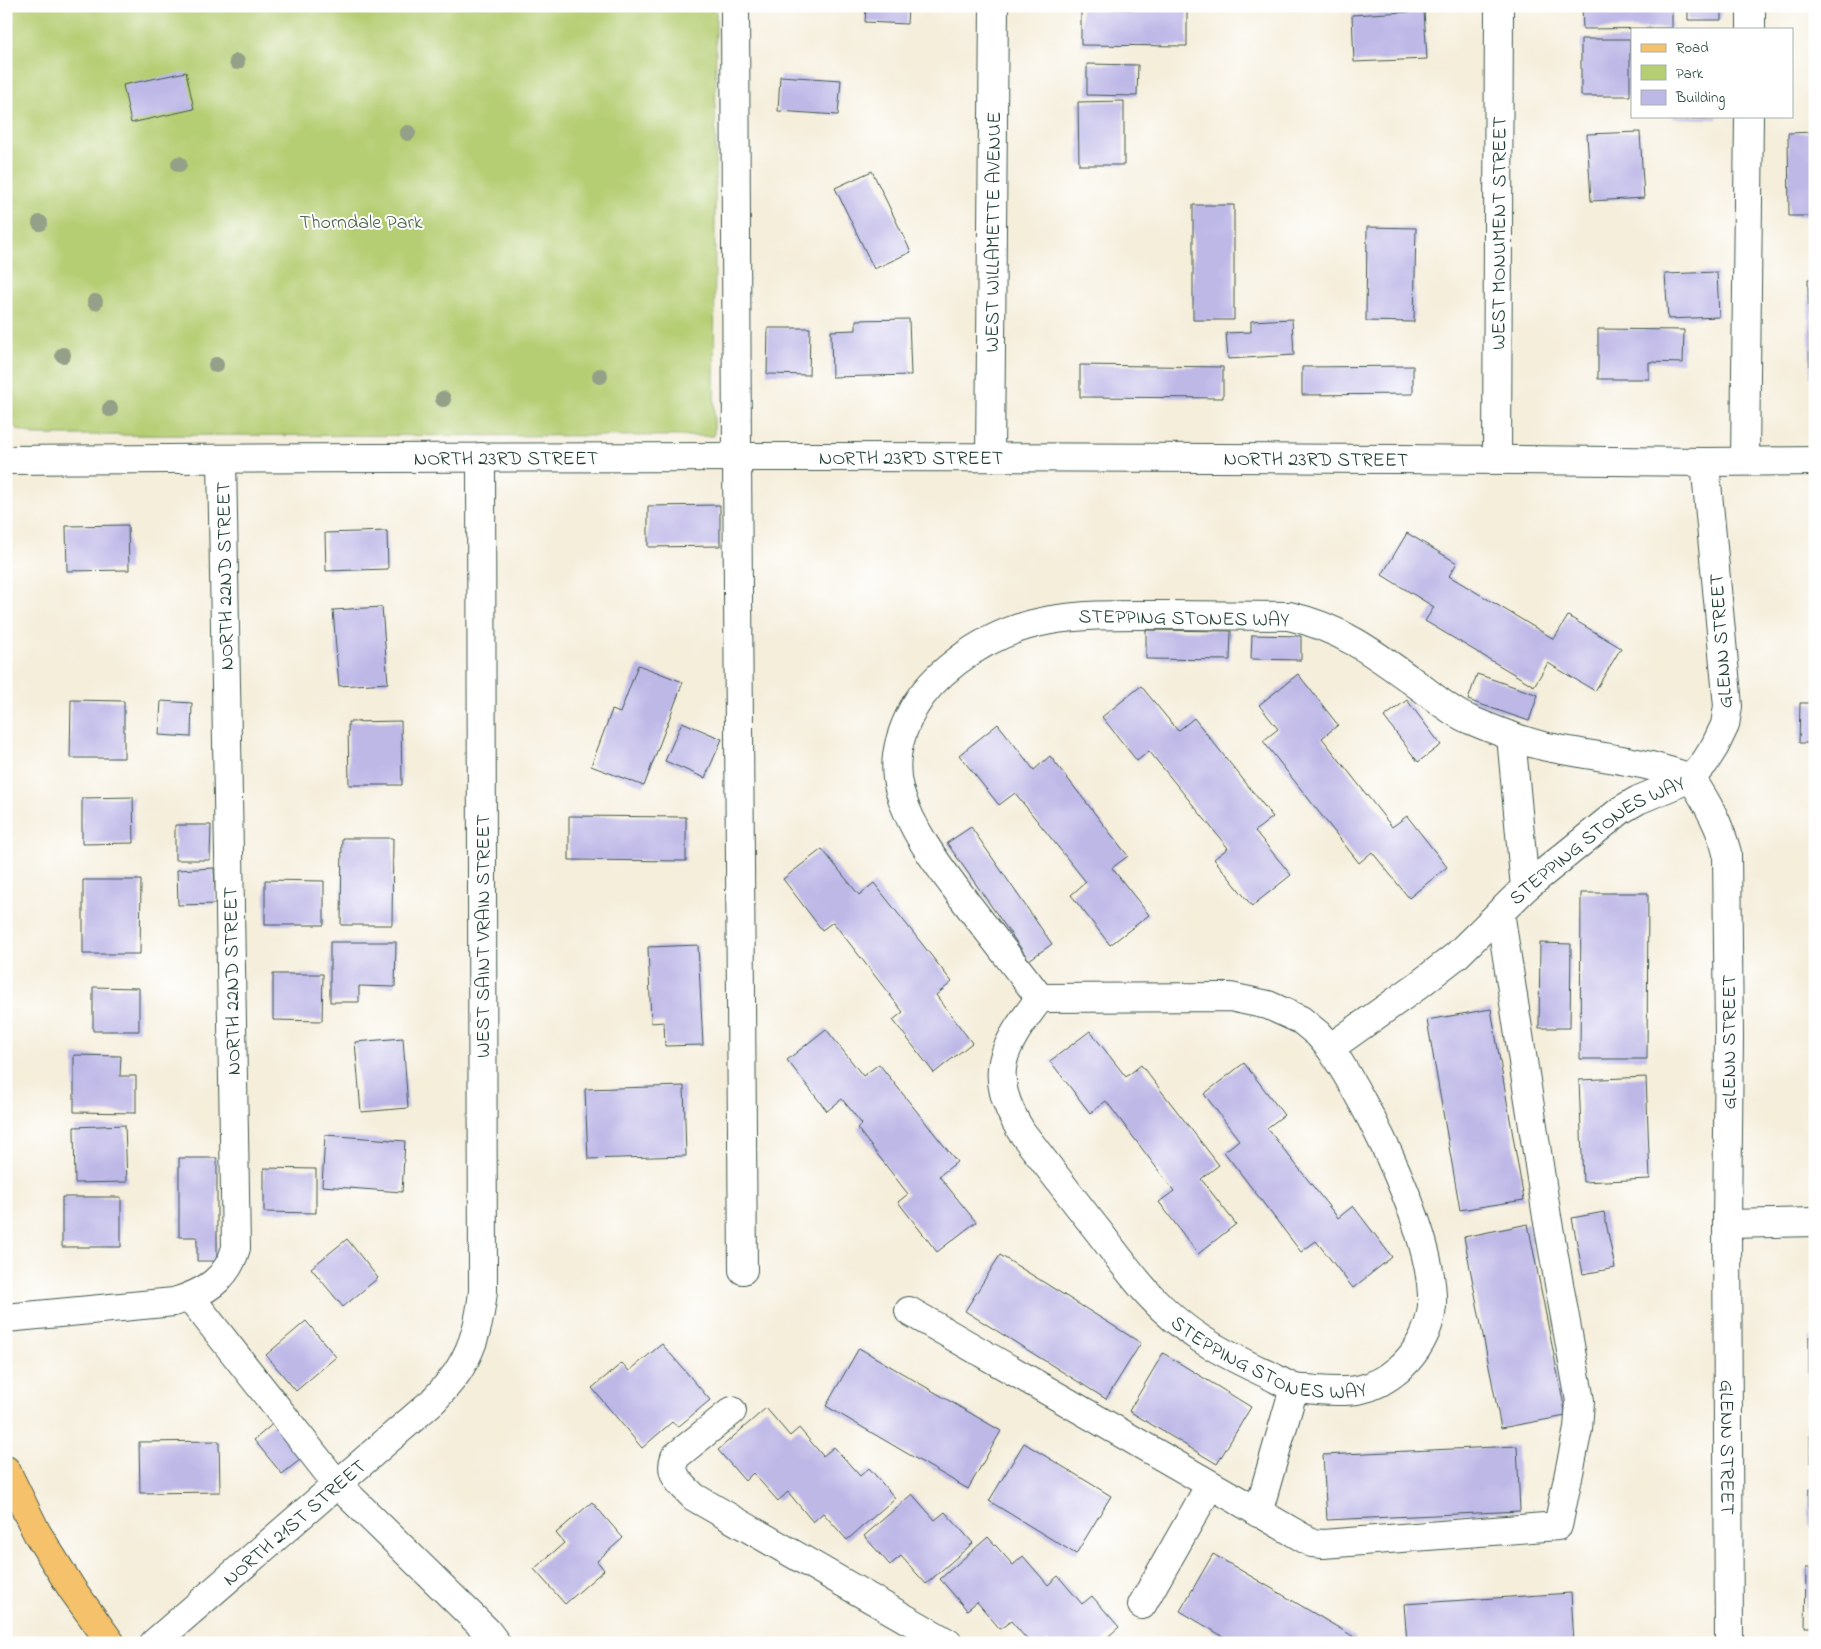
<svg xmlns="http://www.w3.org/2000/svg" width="1821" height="1649" viewBox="0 0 1821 1649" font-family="'Indie Flower',sans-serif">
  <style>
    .green { fill: #b6ce73; stroke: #6a8654 }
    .building { fill: #beb8e7 }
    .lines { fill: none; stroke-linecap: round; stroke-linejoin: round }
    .minor-casing { stroke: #3f584d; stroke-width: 30 }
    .major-casing { stroke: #3f584d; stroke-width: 30 }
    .minor { stroke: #fff; stroke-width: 28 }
    .major { stroke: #f5c16b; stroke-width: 28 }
    .tree { fill: #94a088 }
    .labels { text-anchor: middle; stroke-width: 4; stroke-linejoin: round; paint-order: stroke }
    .park-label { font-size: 20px; fill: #456144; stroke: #fff }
    .street-label { font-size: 20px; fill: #1f3d34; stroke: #fff }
  </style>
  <rect width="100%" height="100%" fill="#fff"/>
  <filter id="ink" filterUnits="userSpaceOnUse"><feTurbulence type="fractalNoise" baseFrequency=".02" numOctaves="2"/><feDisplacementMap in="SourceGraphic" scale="10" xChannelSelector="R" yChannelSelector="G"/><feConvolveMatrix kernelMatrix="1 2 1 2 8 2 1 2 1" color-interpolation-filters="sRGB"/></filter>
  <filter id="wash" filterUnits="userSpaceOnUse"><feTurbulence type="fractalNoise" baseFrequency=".0096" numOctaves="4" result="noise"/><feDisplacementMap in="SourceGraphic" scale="20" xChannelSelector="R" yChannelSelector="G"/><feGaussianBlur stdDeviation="1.12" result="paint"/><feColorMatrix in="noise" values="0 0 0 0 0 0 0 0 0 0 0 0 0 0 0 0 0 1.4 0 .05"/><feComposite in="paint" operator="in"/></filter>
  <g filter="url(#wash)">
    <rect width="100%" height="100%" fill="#f5eedb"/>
    <path class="green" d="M8,6H716L714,436L34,435L17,429L6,417Z"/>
    <g id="blocks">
      <path class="building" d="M866,6H908L907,24L865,22Z
        M1156,6H1187V46L1081,45V8L1156,10Z
        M1582,6H1672V28L1583,29Z
        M1688,6H1721V20H1688Z
        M1424,11L1427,59L1354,62L1352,15Z
        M1581,39H1630V96H1581Z
        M1087,64L1138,65L1137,96L1087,95Z
        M186,72L194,109L131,123L123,85Z
        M780,76L841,80L838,115L778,111Z
        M1124,101V165H1079L1078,102Z
        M1673,116H1717V119L1673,118Z
        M1640,132L1644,198L1591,201L1587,134Z
        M1815,132V216H1789L1788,133Z
        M872,171L911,252L874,269L835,188Z
        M1193,205H1234V320H1193Z
        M1367,227L1416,228L1414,322L1366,321Z
        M1717,272L1719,317L1668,319L1665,274Z
        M1808,279H1815V377H1810Z
        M909,319L911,375L832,377L831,331L856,330V320Z
        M1292,319L1294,355L1228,359L1226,333L1251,332V321Z
        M768,328H810L809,375L767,374Z
        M1598,329L1684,330L1683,363L1649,362V379H1598Z
        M1080,365L1223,367V398L1080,397Z
        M1413,366V394L1302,395V367Z
        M720,505V546L648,547V506Z
        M128,525L129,570L67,571L66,526Z
        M387,531L388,569L326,571L325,533Z
        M1407,533L1457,563L1449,576L1554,639L1568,616L1621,648L1595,691L1548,663L1534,686L1425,621L1434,607L1382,575Z
        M382,607L388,683L339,686L333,610Z
        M1146,630L1231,631L1230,660L1146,659Z
        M1252,635L1301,636V660L1251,659Z
        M638,665L683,682L644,786L591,766L612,710L620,713Z
        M1298,674L1338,725L1322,738L1392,827L1407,816L1447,867L1409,898L1372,852L1359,863L1263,741L1278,729L1259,705Z
        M1477,674L1538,695L1529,721L1468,700Z
        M1141,686L1178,731L1194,718L1273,817L1255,831L1291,875L1252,906L1214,859L1228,848L1149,751L1137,761L1102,717Z
        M71,700L124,701V758H70Z
        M1407,700L1441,745L1418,762L1384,717Z
        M161,701L192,703L191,737L159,735Z
        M1800,703H1815V743H1799Z
        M401,721L402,785H349L348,722Z
        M682,722L722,739L705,778L665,761Z
        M998,724L1034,770L1050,756L1128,856L1112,868L1149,915L1110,945L1071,895L1086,882L1015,793L999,805L959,755Z
        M133,797L134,843L82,844V798Z
        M569,816L686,817V861L569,860Z
        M175,825H211L210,860H175Z
        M971,827L1052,944L1029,960L947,843Z
        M342,838H393L392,925H341Z
        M822,849L859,895L874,883L952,982L936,995L972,1043L934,1073L893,1020L903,1012L833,922L822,930L783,879Z
        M214,868L216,904L178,905L177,870Z
        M83,880H141L140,954H83Z
        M265,880L324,881V925H265Z
        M1581,893H1648L1647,1059H1580Z
        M330,942H396L395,987L359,986V1002H330Z
        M1540,943L1571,944L1570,1028H1539Z
        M698,945L703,1045L665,1046L664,1022L651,1023L648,947Z
        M273,974H323L322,1021L273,1020Z
        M93,987L139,988V1031H93Z
        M1491,1009L1524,1200L1460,1210L1427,1020Z
        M826,1029L863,1076L879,1064L957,1162L939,1176L976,1222L937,1252L898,1202L908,1194L857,1128L862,1124L842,1099L827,1111L787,1060Z
        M1090,1031L1126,1077L1141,1065L1219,1165L1201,1179L1236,1224L1198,1254L1159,1202L1174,1191L1106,1101L1090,1113L1050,1061Z
        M403,1038L408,1108L361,1112L355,1042Z
        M74,1055L121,1056L120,1076H136V1113L74,1112Z
        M1244,1063L1284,1115L1267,1128L1338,1218L1353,1206L1392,1257L1353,1288L1316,1241L1301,1252L1224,1152L1239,1140L1204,1094Z
        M1646,1077L1650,1179L1583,1182L1579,1080Z
        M684,1086L686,1156L588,1159L585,1089Z
        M125,1125L127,1182L75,1183L74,1127Z
        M325,1135L405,1141L402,1192L322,1186Z
        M179,1158H217V1261H197V1237H179Z
        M264,1168L316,1169V1213L264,1212Z
        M62,1197H121V1247H62Z
        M1604,1212L1615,1268L1583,1274L1572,1218Z
        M1528,1224L1566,1416L1501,1428L1464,1237Z
        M347,1239L378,1278L343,1307L311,1268Z
        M1000,1255L1141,1343L1106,1399L965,1311Z
        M306,1321L336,1357L296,1391L266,1355Z
        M1809,1337H1815V1393H1809Z
        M662,1344L710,1400L678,1427L672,1422L642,1448L592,1388L622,1363L629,1371Z
        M859,1348L1001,1431L968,1489L826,1406Z
        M1163,1353L1251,1407L1217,1464L1129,1411Z
        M766,1408L790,1436L799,1428L823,1456L834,1447L860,1476L869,1468L895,1498L847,1540L823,1513L813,1522L788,1492L778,1501L753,1473L745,1481L718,1450Z
        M1810,1408H1815V1463H1810Z
        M276,1421L305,1456L282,1474L254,1440Z
        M219,1441L220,1492L140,1493L139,1442Z
        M1024,1443L1111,1496L1076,1554L989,1501Z
        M1517,1446L1520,1511L1327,1520L1323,1455Z
        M1809,1489H1815V1526H1809Z
        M912,1494L935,1520L945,1512L973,1543L926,1584L901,1556L890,1565L864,1536Z
        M592,1502L623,1538L597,1561L604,1570L565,1604L534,1569L564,1543L556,1533Z
        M988,1537L1013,1565L1023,1556L1048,1585L1058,1576L1082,1604L1092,1596L1119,1627L1101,1643H1049L1047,1640L1044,1643H1030L1011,1621L1000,1629L977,1602L967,1610L940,1579Z
        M1213,1554L1356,1638L1353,1643H1234L1180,1611Z
        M1806,1568H1815V1627H1805Z
        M1571,1593L1574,1643H1407L1404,1604Z"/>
    </g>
  </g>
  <g filter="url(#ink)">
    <use href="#blocks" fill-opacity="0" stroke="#3f584d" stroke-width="1"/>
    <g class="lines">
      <g class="minor-casing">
        <g id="minor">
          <path d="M735,6L737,457L743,1270"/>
          <path d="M1751,29V6"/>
          <path id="s1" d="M990,457L994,6"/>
          <path id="s2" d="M1497,459L1499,6"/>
          <path id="s3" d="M6,460C572,456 1139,455 1705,462L1815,461"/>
          <path d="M1745,461L1749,116"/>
          <path d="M1511,736L1525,888"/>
          <path id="s4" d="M1691,778C1679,774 1667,770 1655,767C1618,758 1580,754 1543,746C1518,740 1492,729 1468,719C1449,711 1432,695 1415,683C1374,653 1339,627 1289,616C1247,616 1206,615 1164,615C1086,615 1021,611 956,662C939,675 923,691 913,709C899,735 891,763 900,792C913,835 942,870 968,905C992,936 1016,967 1040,998L1230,997L1268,1005L1301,1020L1318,1034L1330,1048L1416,987L1457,955L1525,888L1621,810L1638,800L1691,778L1705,762L1715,746L1725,725L1728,706L1705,462"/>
          <path id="s5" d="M1691,778C1707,802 1720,825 1727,853L1729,1037L1727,1224L1729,1643"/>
          <path id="s6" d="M1040,998C1002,1048 986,1072 1021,1131C1047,1165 1073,1199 1099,1232C1131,1274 1156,1310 1201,1339C1222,1353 1246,1364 1269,1375C1277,1379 1286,1385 1295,1388C1302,1389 1310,1389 1316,1390C1351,1393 1372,1392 1399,1369C1417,1353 1430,1330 1432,1306C1435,1236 1369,1106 1330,1048"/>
          <path d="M1727,1224L1815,1222"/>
          <path d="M190,1297L337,1484L487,1631L496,1643"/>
          <path d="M909,1311L1312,1543L1323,1544L1558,1526L1578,1429L1580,1401L1547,1217L1500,912"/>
          <path d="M6,1318L174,1302C204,1293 227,1280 236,1248L222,459"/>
          <path d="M732,1411L675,1457C668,1475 682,1485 694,1497L948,1643"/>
          <path d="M1258,1513L1294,1388"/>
          <path d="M1142,1605L1210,1485"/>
          <path id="s7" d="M154,1643L433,1401C442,1391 453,1380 460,1368C475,1344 480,1319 483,1291L481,457"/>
        </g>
      </g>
      <g class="major-casing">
        <path id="major" d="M6,1470L37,1533L72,1589L111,1643"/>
      </g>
      <use href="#minor" class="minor"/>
      <use href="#major" class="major"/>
    </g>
    <g class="tree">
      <circle cx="237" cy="62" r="8"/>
      <circle cx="408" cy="133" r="8"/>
      <circle cx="179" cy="164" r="8"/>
      <circle cx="40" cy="223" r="8"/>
      <circle cx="95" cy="302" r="8"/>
      <circle cx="63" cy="355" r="8"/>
      <circle cx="216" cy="365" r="8"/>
      <circle cx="600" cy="376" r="8"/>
      <circle cx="443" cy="399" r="8"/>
      <circle cx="110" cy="409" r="8"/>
    </g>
  </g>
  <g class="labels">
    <g class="park-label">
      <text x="361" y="228">Thorndale Park</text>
    </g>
    <g class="street-label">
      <text dy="7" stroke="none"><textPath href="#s1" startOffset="225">WEST WILLAMETTE AVENUE</textPath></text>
      <text dy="7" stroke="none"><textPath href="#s2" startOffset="226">WEST MONUMENT STREET</textPath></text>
      <text dy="7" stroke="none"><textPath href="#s3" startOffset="500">NORTH 23RD STREET</textPath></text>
      <text dy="7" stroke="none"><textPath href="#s3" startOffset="905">NORTH 23RD STREET</textPath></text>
      <text dy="7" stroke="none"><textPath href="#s3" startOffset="1310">NORTH 23RD STREET</textPath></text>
      <text transform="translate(224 576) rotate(-91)" y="7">NORTH 22ND STREET</text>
      <text transform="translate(1184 617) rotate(1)" y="7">STEPPING STONES WAY</text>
      <text transform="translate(1720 641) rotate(-94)" y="7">GLENN STREET</text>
      <text dy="7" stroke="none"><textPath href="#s4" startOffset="1829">STEPPING STONES WAY</textPath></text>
      <text transform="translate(482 936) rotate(-90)" y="7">WEST SAINT VRAIN STREET</text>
      <text transform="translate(231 981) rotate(-91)" y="7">NORTH 22ND STREET</text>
      <text transform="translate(1728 1042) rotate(-90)" y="7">GLENN STREET</text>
      <text dy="7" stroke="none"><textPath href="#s6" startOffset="496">STEPPING STONES WAY</textPath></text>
      <text dy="7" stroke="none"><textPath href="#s5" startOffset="678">GLENN STREET</textPath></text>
      <text dy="7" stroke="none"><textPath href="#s7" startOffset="185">NORTH 21ST STREET</textPath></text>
    </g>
  </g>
  <rect width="1821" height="1649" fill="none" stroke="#fff" stroke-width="25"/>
  <rect x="1631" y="28" width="162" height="90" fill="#ffffff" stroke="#a5b1ae"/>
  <rect x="1641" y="44" width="25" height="8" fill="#f5c16b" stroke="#a5b1ae"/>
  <text x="1676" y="52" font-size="15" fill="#1f3d34">Road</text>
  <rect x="1641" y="65" width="25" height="15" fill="#b6ce73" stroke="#a5b1ae"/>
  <text x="1676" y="78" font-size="15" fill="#1f3d34">Park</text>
  <rect x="1641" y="90" width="25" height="15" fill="#beb8e7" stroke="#a5b1ae"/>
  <text x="1676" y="102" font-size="15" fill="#1f3d34">Building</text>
</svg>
